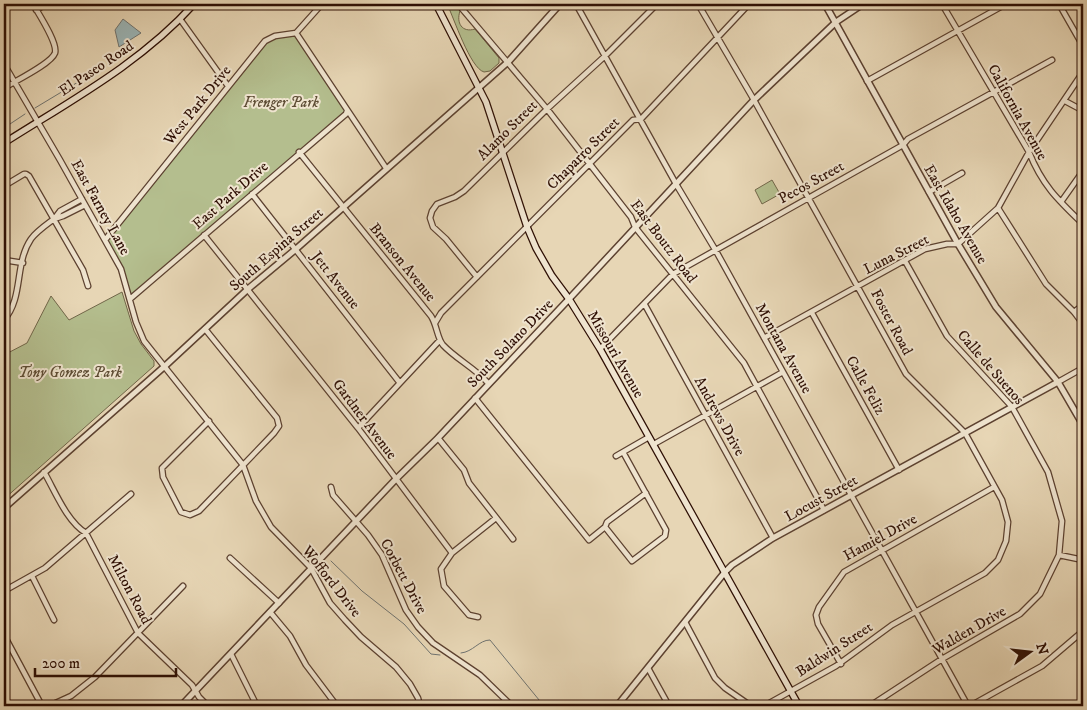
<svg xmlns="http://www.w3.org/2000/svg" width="1087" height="710" viewBox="0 0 1087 710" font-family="'IM FELL DW Pica',serif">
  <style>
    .green { fill: #b4be8e; stroke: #716649 }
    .water { fill: #9bb6b8; stroke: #6f7370 }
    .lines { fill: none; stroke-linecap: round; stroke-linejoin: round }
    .stream { stroke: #6f7370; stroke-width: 1 }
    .minor-casing { stroke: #5c4130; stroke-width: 7 }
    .tertiary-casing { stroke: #5c4130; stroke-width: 8 }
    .secondary-casing { stroke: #2e0f04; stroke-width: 8 }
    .minor { stroke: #efe4cf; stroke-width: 4.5 }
    .tertiary { stroke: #efe4cf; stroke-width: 5 }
    .secondary { stroke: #efe4cf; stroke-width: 5.5 }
    .labels { text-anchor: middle; stroke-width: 4; stroke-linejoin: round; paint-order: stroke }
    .street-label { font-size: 15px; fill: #2e0f04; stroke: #efe4cf }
    .park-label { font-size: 15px; font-style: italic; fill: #5d4c34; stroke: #efe4cf }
  </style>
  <rect width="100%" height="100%" fill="#e7d6b5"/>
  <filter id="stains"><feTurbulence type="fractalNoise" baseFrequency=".004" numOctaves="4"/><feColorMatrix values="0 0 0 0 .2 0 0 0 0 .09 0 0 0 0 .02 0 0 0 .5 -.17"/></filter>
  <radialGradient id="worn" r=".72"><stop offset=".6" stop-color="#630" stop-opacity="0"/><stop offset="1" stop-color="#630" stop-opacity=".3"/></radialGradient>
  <path class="green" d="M447,4H454L460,11C456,23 462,33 475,29L499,58V63L490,71L484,72C470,68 454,18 447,4Z
    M296,33L347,111L130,299L121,269L105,240L265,41Z
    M772,180L780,194L762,204L755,190Z
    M122,292L134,331L141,344L154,361V366L4,499V355L27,343L51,296L69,320Z"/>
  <path class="water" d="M123,19L141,33L119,47L115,30Z"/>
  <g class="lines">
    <path class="stream" d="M35,108L93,73
      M4,128L25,114
      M331,561L362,591L404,624L431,654L440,655
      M461,653C473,652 479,640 490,640L544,706"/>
    <g class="minor-casing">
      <path id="minor" d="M458,4L547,109L631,217L635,227L744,363L824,510
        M576,4L676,184L716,251L968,706
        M698,4L754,100L906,374L965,433L1002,500L1008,522L1006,541L998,560L985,573L892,625L836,666L764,706
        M942,4L1029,152C1042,185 1058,200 1083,224
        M1059,4L1083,46
        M36,10L47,4
        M180,19L228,86
        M296,33L386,168
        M4,64L60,160L121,269L136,322L144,341L243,465L256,501L271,527L311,568L330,603L345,620L361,637L396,667L410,684L418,698L420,706
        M867,81L1006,4
        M4,88C15,81 51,64 55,53C58,43 38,13 33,4
        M1065,101L1080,109L1083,113
        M299,152L431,316C437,325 437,338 443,345C456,359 475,368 488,383
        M4,186L24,174H26L29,176L83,270L88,286
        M929,192L962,173
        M252,194L400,383
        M82,199L60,211L54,219L63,216L85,205
        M1061,202L1083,171
        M998,208L1046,284L1074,312L1083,324
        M204,235L358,428L452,553L441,569L444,586L469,615L478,617
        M105,240L265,41L275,36L296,33L322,4
        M4,260L23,263
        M905,261L947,336L1012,407L1048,472L1062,521L1059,555L1083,560
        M477,277L446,239L433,227L430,218L432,211L437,204L455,197L464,191L547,109L605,56L657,4
        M130,299L346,114L347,111
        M645,305L773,538
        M1074,312L1083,305
        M812,313L899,470
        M4,320C24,297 14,264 31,239C37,231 46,225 54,219
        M435,323L441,313L633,120L641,119L749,4
        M205,329L277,418L279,426L274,433L199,511L190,515L181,512L163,477L162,468L209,421
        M764,338L925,249L947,244H958L998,208L1029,152L1083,72
        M600,349L673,274L903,145L908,139L1052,60
        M1058,382L1083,368
        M475,398L589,540L605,527L632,561L665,536L666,530L623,452
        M358,428L440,340
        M438,438L464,470L469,483L513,539
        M654,444L783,372
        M616,456L649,437
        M44,472C55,491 67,522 86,533L138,633L192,685L199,697L208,706
        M331,487L333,495L368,535L382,555L406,610L418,627L433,643L480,675L512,706
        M605,527L607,522L646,493
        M452,553L496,518
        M230,558L279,603
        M32,576L54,620
        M4,591L45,568L131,494
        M270,612L290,636L306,665L337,706
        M685,622L715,678L725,688L751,706
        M4,635L42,706
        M231,654L257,706
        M841,664L818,624L816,615L819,607L844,572L994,487
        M648,668L669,706
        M49,706L71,696L95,677L183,586
        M870,706L942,659L1020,614L1040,594L1059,555
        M970,706L1042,666L1083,631
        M1082,706H1083"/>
    </g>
    <g class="tertiary-casing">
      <path id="tertiary" d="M825,4L958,244L996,307L1058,382L1083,425
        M4,508L165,366L248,289L296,249L508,62L560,4
        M181,706L396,479L438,438L569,299L754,100L836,22L863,4
        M617,706L725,572L732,565L773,538L1058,382"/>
    </g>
    <g class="secondary-casing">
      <path id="secondary" d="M436,4L486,102L527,227L536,248L552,276L569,299L600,349L799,706
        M4,143C70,101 141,63 194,4"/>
    </g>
    <use href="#minor" class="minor"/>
    <use href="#tertiary" class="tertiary"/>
    <use href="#secondary" class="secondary"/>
  </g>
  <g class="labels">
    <g class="street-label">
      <text transform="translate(96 68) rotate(-34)" y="5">El Paseo Road</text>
      <text transform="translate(197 105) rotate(-51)" y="5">West Park Drive</text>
      <text transform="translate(1018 112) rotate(61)" y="5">California Avenue</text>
      <text transform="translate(507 130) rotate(-45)" y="5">Alamo Street</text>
      <text transform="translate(583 153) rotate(-45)" y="5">Chaparro Street</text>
      <text transform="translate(811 182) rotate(-29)" y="5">Pecos Street</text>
      <text transform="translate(230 195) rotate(-41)" y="5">East Park Drive</text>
      <text transform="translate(101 207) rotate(61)" y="5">East Farney Lane</text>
      <text transform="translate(956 214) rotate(60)" y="5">East Idaho Avenue</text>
      <text transform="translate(664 241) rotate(53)" y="5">East Boutz Road</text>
      <text transform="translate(276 249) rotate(-41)" y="5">South Espina Street</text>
      <text transform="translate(896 254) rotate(-27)" y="5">Luna Street</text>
      <text transform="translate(403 262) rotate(51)" y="5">Branson Avenue</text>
      <text transform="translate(336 280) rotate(52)" y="5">Jett Avenue</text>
      <text transform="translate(892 322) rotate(62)" y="5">Foster Road</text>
      <text transform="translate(510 343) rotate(-46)" y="5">South Solano Drive</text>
      <text transform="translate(784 348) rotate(61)" y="5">Montana Avenue</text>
      <text transform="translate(616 354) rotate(60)" y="5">Missouri Avenue</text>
      <text transform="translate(991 367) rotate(49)" y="5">Calle de Suenos</text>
      <text transform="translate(866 385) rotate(61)" y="5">Calle Feliz</text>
      <text transform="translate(720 416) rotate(61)" y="5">Andrews Drive</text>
      <text transform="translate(365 419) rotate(53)" y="5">Gardner Avenue</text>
      <text transform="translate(821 498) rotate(-29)" y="5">Locust Street</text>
      <text transform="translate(880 537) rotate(-29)" y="5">Hamiel Drive</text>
      <text transform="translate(404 576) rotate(62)" y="5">Corbett Drive</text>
      <text transform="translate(332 581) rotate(52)" y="5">Wofford Drive</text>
      <text transform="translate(130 589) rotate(62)" y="5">Milton Road</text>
      <text transform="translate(969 630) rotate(-30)" y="5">Walden Drive</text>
      <text transform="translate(834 649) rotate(-33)" y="5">Baldwin Street</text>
    </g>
    <g class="park-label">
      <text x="281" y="107">Frenger Park</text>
      <text x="70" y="377">Tony Gomez Park</text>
    </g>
  </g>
  <rect width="1087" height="710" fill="none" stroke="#e7d6b5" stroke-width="20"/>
  <rect x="5" y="5" width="1077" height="700" fill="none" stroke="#2e0f04" stroke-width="2.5"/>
  <rect x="10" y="10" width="1067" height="690" fill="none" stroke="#2e0f04"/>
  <g transform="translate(1030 652) rotate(75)" stroke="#efe4cf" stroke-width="4" paint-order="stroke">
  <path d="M0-4L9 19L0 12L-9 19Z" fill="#2e0f04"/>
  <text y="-8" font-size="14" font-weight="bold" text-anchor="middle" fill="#2e0f04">N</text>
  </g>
  <path d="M35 668v8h141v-8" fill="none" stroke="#2e0f04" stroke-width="2.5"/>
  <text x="42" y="668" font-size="15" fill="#2e0f04" stroke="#efe4cf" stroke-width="4" paint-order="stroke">200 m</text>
  <rect width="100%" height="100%" filter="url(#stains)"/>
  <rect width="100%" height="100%" fill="url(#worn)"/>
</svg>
